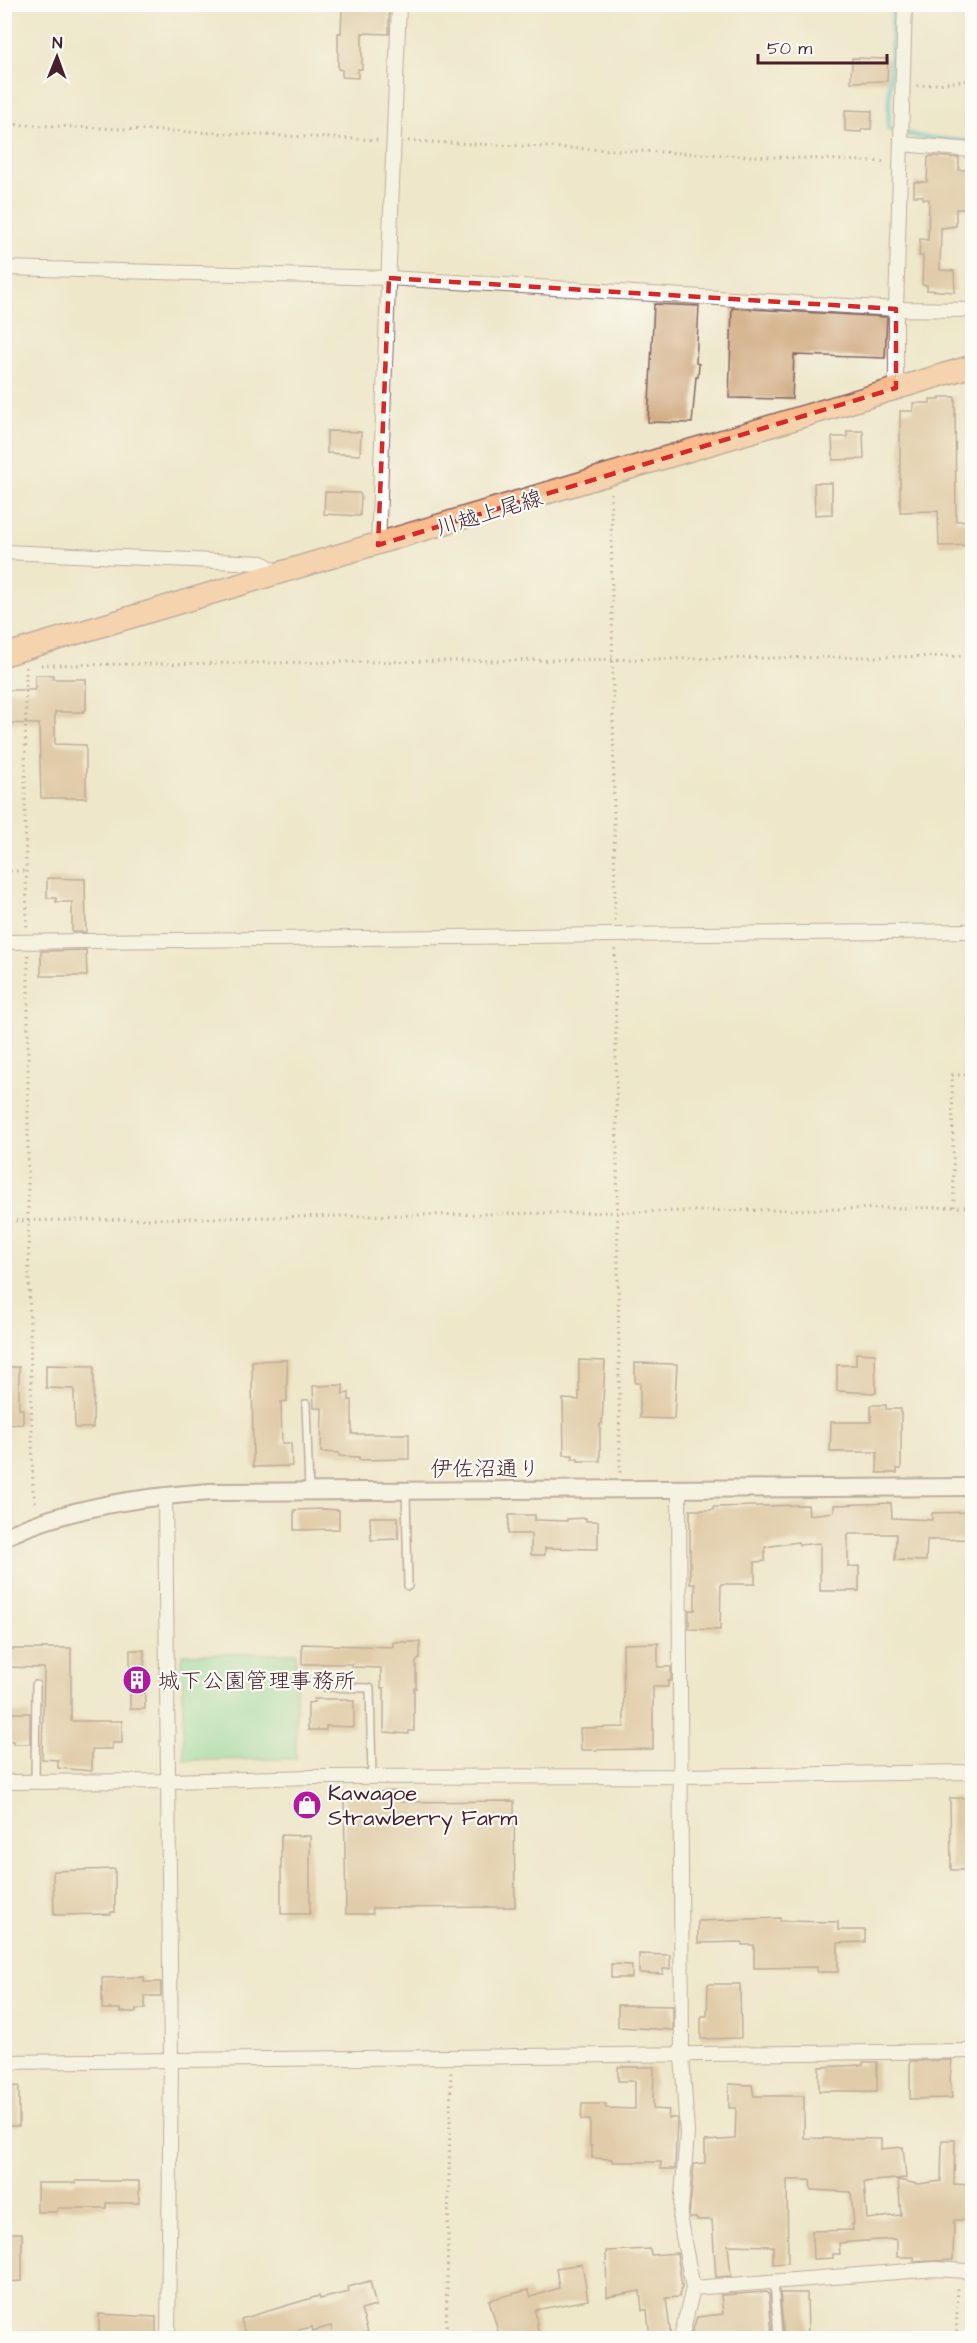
<svg xmlns="http://www.w3.org/2000/svg" width="977" height="2343" viewBox="0 0 977 2343" font-family="'Architects Daughter','Klee One',sans-serif">
  <style>
    .green { fill: #82dba0; stroke: #667d66; stroke-width: 1.5 }
    .lines { fill: none; stroke-linecap: round; stroke-linejoin: round }
    .stream { stroke: #51beca; stroke-width: 5 }
    .building { fill: #d1ac82 }
    .service-casing { stroke: #836563; stroke-width: 10 }
    .minor-casing { stroke: #836563; stroke-width: 16 }
    .tertiary-casing { stroke: #836563; stroke-width: 20 }
    .primary-casing { stroke: #836563; stroke-width: 24 }
    .path { stroke: #836563; stroke-width: 3; stroke-dasharray: 1.5 4.5; stroke-linecap: butt }
    .service { stroke: #fff; stroke-width: 7 }
    .minor { stroke: #fff; stroke-width: 14 }
    .tertiary { stroke: #fff; stroke-width: 16 }
    .primary { stroke: #fbbb8d; stroke-width: 21 }
    .marked { fill: none; stroke: #d62828; stroke-width: 4.5; stroke-dasharray: 12 8; stroke-linejoin: round }
    .labels { text-anchor: middle; stroke-width: 4.5; stroke-linejoin: round; paint-order: stroke }
    .street-label { font-size: 22px; fill: #4a1f2b; stroke: #fdfcf7 }
    .poi-label { font-size: 22px; fill: #4a1f2b; stroke: #fdfcf7; text-anchor: start }
  </style>
  <rect width="100%" height="100%" fill="#fdfcf7"/>
  <filter id="ink" filterUnits="userSpaceOnUse"><feTurbulence type="fractalNoise" baseFrequency=".0167" numOctaves="2"/><feDisplacementMap in="SourceGraphic" scale="12" xChannelSelector="R" yChannelSelector="G"/><feConvolveMatrix kernelMatrix="1 2 1 2 8 2 1 2 1" color-interpolation-filters="sRGB"/></filter>
  <filter id="wash" filterUnits="userSpaceOnUse"><feTurbulence type="fractalNoise" baseFrequency=".008" numOctaves="4" result="noise"/><feDisplacementMap in="SourceGraphic" scale="24" xChannelSelector="R" yChannelSelector="G"/><feGaussianBlur stdDeviation="1.35" result="paint"/><feColorMatrix in="noise" values="0 0 0 0 0 0 0 0 0 0 0 0 0 0 0 0 0 1.4 0 .05"/><feComposite in="paint" operator="in"/></filter>
  <g filter="url(#wash)">
    <rect width="100%" height="100%" fill="#eee7cb"/>
    <path class="green" d="M296,1653V1759L184,1760L182,1654Z"/>
    <g class="lines">
      <path class="stream" d="M893,4L888,129L921,137L972,142"/>
    </g>
    <g id="blocks">
      <path class="building" d="M342,8L389,11V34L362,33V69H358V78L342,77V70L338,69V33H341Z
        M852,58L888,59L887,81L851,82Z
        M845,110L872,111L871,129H862L861,132L845,131Z
        M931,156L959,158V170H972V209H956V226L941,228L940,270L954,271L955,292L927,290V285H922L923,256H919L920,239L928,240L929,199H923V196H914V182H927L928,157Z
        M654,304L699,306L696,363L699,364L698,377H696L692,423L648,422Z
        M732,308L887,317L885,358L794,355L792,399L729,398Z
        M940,397H955L956,521L972,520V545L939,546L938,511L900,512V411H913V403H930V399H940Z
        M327,431L361,432L360,455L327,453Z
        M847,431H863L864,459L833,460L832,437H847Z
        M814,483H832V514L815,515Z
        M325,492L359,493L361,495L360,516L324,514Z
        M35,675H53V679H86V710H84V712H55V744L86,745V798H41L39,724L4,723V690H35Z
        M47,878L85,879L86,932H72V902H56V898H47Z
        M86,950L87,976H41V951Z
        M856,1353L875,1354L876,1393L837,1391V1365H856Z
        M287,1360V1401L281,1402L282,1443H291L292,1466L253,1467L252,1361Z
        M579,1360L605,1361L602,1424H600V1461H578V1459H572L573,1455H564L563,1399L579,1400Z
        M635,1363L677,1364L674,1419L640,1418V1383H635Z
        M46,1365L94,1366L93,1428H75L74,1389L46,1388Z
        M4,1367H19V1409H23V1424L4,1425Z
        M343,1385V1394L349,1393V1400H352V1434H409V1459L359,1460V1457L339,1456V1453L321,1452L322,1408H314L313,1386Z
        M871,1405H886V1409H901V1469H897V1473H877V1452H830L831,1422H871Z
        M891,1503L892,1518L932,1520V1513L972,1512V1539L927,1540L926,1561L895,1560L896,1534H848V1567L859,1566V1591H820V1543L799,1545L798,1542L765,1547V1561L755,1562V1584H721L720,1630L689,1629V1610H695V1584H690V1510H713V1507L808,1505L809,1515L834,1512V1505Z
        M324,1509L339,1510V1529L294,1530V1510Z
        M509,1515H535V1520L567,1521V1519L586,1518V1521H598V1549L545,1548V1555H531V1534H508Z
        M370,1517H398V1539L371,1540Z
        M393,1642H420V1658L416,1662V1688H414V1731H409V1734L384,1732V1688H381V1668L352,1667V1664H302V1644L393,1647Z
        M658,1643V1667H671V1681H668V1687H653V1749L581,1750L580,1728L624,1727L623,1644Z
        M42,1648H71V1721H122V1743H112V1749H92V1771L58,1768V1760L42,1759L44,1668L4,1667V1649H42Z
        M130,1650H144L145,1709H130Z
        M314,1699H348V1701H354V1727L326,1726V1730H308V1703L315,1702Z
        M4,1713H30V1744H13V1741H4Z
        M400,1791V1802L514,1801L515,1907L372,1908L373,1914H346L344,1793Z
        M950,1798H972V1870H951Z
        M281,1835L310,1836V1914H281Z
        M115,1869V1912H111V1914L54,1915L53,1871Z
        M780,1918V1921L838,1922V1930H865V1942L838,1943V1972H817V1967L754,1968V1945H742V1942L698,1943V1921Z
        M639,1954L670,1955V1969H663V1974L639,1973Z
        M611,1964L632,1965V1978H611Z
        M144,1977V1982H161V1996H145V2009H136V2012H120V2009H102V1978Z
        M708,1984H740L741,2038L701,2039V2019L702,2016H707Z
        M618,2005L673,2006V2030L618,2027Z
        M952,2060L950,2078L952,2098L910,2099V2061Z
        M863,2062H877V2091H819V2067L863,2065Z
        M618,2067H654L653,2109L669,2110L668,2118H677L675,2169H660L661,2162H612V2159L592,2158V2146H590V2120H581L582,2104H606V2108L635,2109V2081H618Z
        M729,2084L752,2085L754,2096H804V2138L881,2139V2149L903,2147L906,2178L864,2182L867,2219L901,2215L898,2180L918,2184L941,2181L942,2140H955L954,2184L972,2185V2220H954L953,2260L914,2262V2257H897V2240L893,2239L839,2243L840,2254H833V2258L813,2259L812,2231L853,2230L852,2224H854L851,2192L811,2190L810,2180H787L788,2263L773,2264V2246L728,2245L731,2276L716,2277L712,2220H697L696,2218H689L694,2164L705,2163V2141L735,2139L736,2108H729Z
        M19,2086V2126H4V2087Z
        M76,2181H139V2203H106V2208H57V2212H37V2183H76Z
        M4,2233H22V2281L4,2282Z
        M650,2249L651,2255L677,2253L682,2286L679,2297L666,2298L671,2338H650L647,2310H642L640,2291L607,2297L606,2251Z
        M582,2264L588,2300L535,2310L539,2338H500L489,2300L528,2290L531,2297L559,2288L556,2268Z
        M370,2281L376,2306L361,2310L368,2332L344,2338H334L331,2326L313,2331L312,2327L287,2333L288,2338H246L241,2319L319,2296L320,2299L349,2292L348,2287Z
        M767,2292L769,2294L772,2338H690L697,2317L723,2314L721,2295Z
        M780,2293H807L808,2338H784Z
        M99,2314L156,2317V2335H99Z"/>
    </g>
  </g>
  <g filter="url(#ink)">
    <use href="#blocks" fill-opacity="0" stroke="#836563" stroke-width="1.5"/>
    <g class="lines">
      <g class="service-casing">
        <path id="service" d="M306,1404L309,1491
          M406,1491L408,1586
          M325,1687L370,1688L372,1776
          M35,1782L36,1685
          M774,2281L778,2338"/>
      </g>
      <g class="minor-casing">
        <path id="minor" d="M901,144L972,150
          M4,268L389,278L896,309L972,310
          M896,388V309L905,4
          M378,545L399,4
          M4,552L262,563L280,574
          M4,942L972,931
          M679,1490L682,2055L687,2134L680,2221L693,2288L681,2338
          M165,1495L171,2060L168,2338
          M4,1782L168,1781L313,1777L680,1776L972,1772
          M4,2062L972,2051
          M693,2288L935,2269L967,2271L972,2273"/>
      </g>
      <g class="tertiary-casing">
        <path id="tertiary" d="M4,1537C69,1507 140,1497 210,1492L972,1487"/>
      </g>
      <g class="primary-casing">
        <path id="primary" d="M4,655L972,366"/>
      </g>
      <path class="path" d="M917,86L972,80
        M4,124L380,140
        M408,141L887,162
        M611,493L615,921
        M41,665L972,656
        M26,667L25,802L27,928
        M4,871H26
        M615,949L620,1473
        M28,955V1220L33,1490L36,1506
        M954,1207L952,1075H972
        M4,1221L972,1207
        M446,2338L451,2071
        M956,2338L958,2285"/>
      <use href="#service" class="service"/>
      <use href="#minor" class="minor"/>
      <use href="#tertiary" class="tertiary"/>
      <use href="#primary" class="primary"/>
    </g>
  </g>
  <path d="M0 0H977V2343H0ZM389,278L896,309V388L378,545Z" fill="#eee7cb" fill-opacity=".55" fill-rule="evenodd"/>
  <path class="marked" d="M389,278L896,309V388L378,545Z"/>
  <defs>
    <g id="building-disc" transform="scale(1.5)"><circle r="9.5" fill="#b5179e" stroke="#fdfcf7"/><path d="M-4-6H4V6H1V3H-1V6H-4ZM-2.5-4.3h1.7v1.8h-1.7ZM.8-4.3h1.7v1.8H.8ZM-2.5-1h1.7V.8h-1.7ZM.8-1h1.7V.8H.8Z" fill="#fff"/></g>
    <g id="shop-disc" transform="scale(1.5)"><circle r="9.5" fill="#b5179e" stroke="#fdfcf7"/><path d="M-5-2.5h2.3a2.7 3.5 0 0 1 5.4 0H5L5.5 6h-11ZM-1.5-2.5h3a1.5 2.3 0 0 0-3 0Z" fill="#fff"/></g>
  </defs>
  <g fill-rule="evenodd">
    <use href="#building-disc" x="137" y="1680"/>
    <use href="#shop-disc" x="307" y="1805"/>
  </g>
  <g class="labels">
    <g class="street-label">
      <text transform="translate(489 512) rotate(-17)" y="8">川越上尾線</text>
      <text x="485" y="1476">伊佐沼通り</text>
    </g>
    <g class="poi-label">
      <text x="158" y="1688">城下公園管理事務所</text>
      <text x="328" y="1800">Kawagoe<tspan x="328" dy="25">Strawberry Farm</tspan></text>
    </g>
  </g>
  <rect width="977" height="2343" fill="none" stroke="#fdfcf7" stroke-width="24"/>
  <g transform="translate(57 57) rotate(1)" stroke="#fdfcf7" stroke-width="4.5" paint-order="stroke">
  <path d="M0-4.5L10 22L0 15L-10 22Z" fill="#4a1f2b"/>
  <text y="-9" font-size="16" font-weight="bold" text-anchor="middle" fill="#4a1f2b">N</text>
  </g>
  <path d="M758 54v9h129v-9" fill="none" stroke="#4a1f2b" stroke-width="3"/>
  <text x="767" y="54" font-size="18" fill="#4a1f2b" stroke="#fdfcf7" stroke-width="4.5" paint-order="stroke">50 m</text>
</svg>
